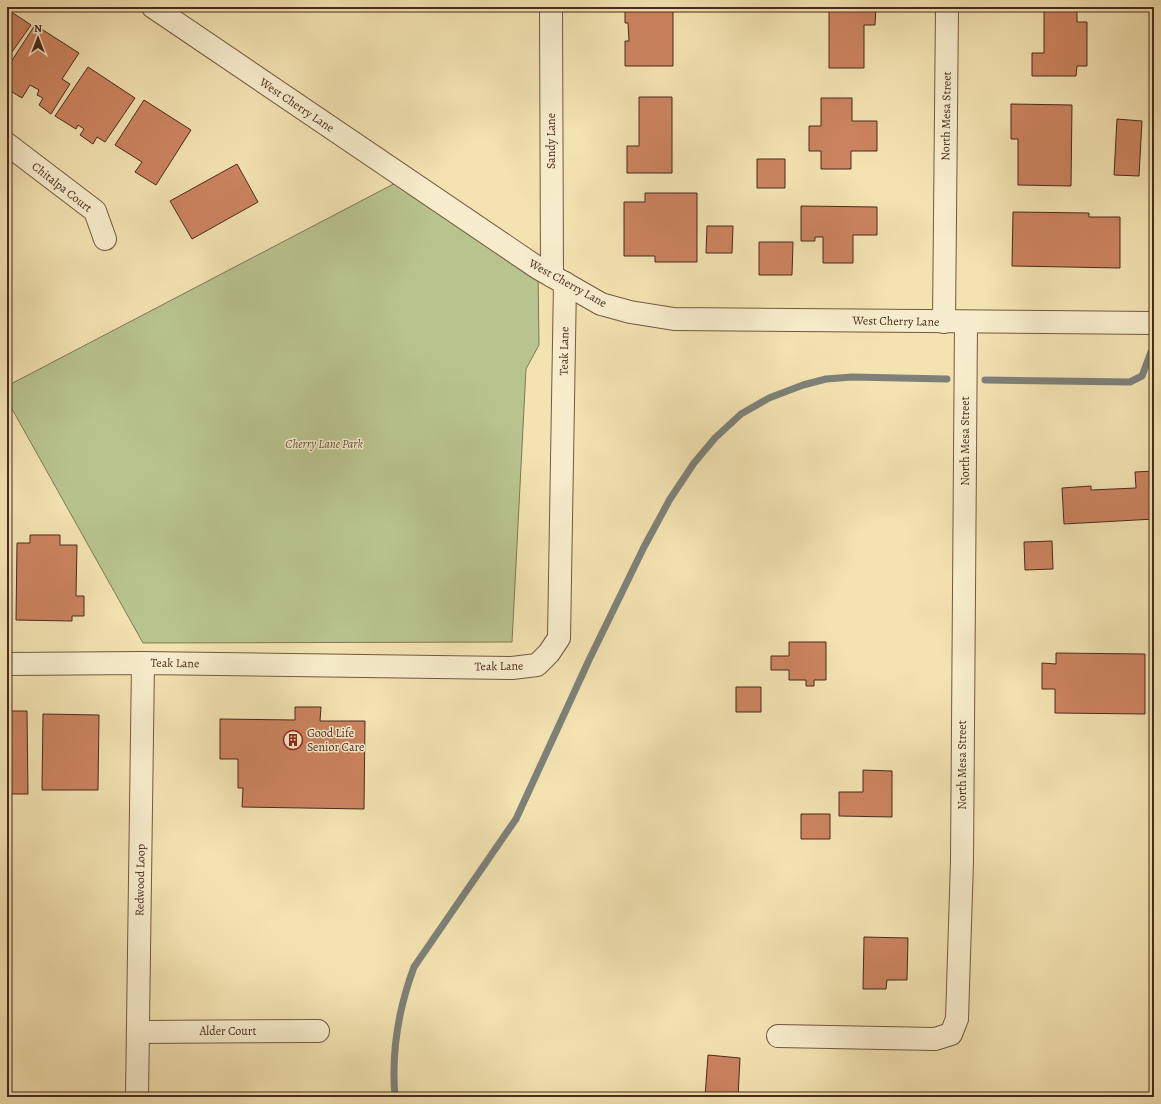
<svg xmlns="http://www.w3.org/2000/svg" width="1161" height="1104" viewBox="0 0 1161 1104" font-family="Alegreya,serif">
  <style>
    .green { fill: #b8c48e; stroke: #807756 }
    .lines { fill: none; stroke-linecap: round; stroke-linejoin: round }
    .stream { stroke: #7d8179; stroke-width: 7 }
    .building { fill: #cc8460; stroke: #492a1d }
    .minor-casing { stroke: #745842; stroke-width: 24 }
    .tertiary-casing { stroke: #745842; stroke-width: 24 }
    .minor { stroke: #f7edcc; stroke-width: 22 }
    .tertiary { stroke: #f7edcc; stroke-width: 22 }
    .labels { text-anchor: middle; stroke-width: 3; stroke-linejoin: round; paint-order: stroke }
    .street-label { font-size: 12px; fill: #492a1d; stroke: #f7edcc }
    .park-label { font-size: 12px; font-style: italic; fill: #655039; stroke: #f7edcc }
    .poi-label { font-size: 12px; fill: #492a1d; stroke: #f7edcc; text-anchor: start }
  </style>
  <rect width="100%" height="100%" fill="#f3e3b1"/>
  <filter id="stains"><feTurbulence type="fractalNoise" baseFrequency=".005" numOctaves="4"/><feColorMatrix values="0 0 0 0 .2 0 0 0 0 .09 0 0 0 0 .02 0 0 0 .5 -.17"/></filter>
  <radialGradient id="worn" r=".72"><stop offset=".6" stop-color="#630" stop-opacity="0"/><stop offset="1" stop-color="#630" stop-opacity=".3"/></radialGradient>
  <path class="green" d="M405,178L538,268L539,345L526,369L512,642L143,643L7,400V386Z"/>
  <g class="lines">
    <path class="stream" d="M985,380L1130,382L1142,376L1151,352H1154
      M395,1097C391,1051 398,1010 414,967L516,819L589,660L644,547L670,499L694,463L715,438L741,414L769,398L803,385L826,379L852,377L947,379"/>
  </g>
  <path class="building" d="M625,7H673V66H625V41H629L628,23H625Z
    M829,7H876L875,25H864V68H829Z
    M1044,7H1077V22H1087V66H1077L1076,76H1032V53H1044Z
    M7,9L31,25L7,59Z
    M35,25L79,53L62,79L70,84L51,114L39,105L43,98L37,95L39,90L30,85L22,98L7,89V68Z
    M88,67L135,98L105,142L97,137L93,144L80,135L84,129L78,125L76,129L55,116Z
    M639,97H672V173H627V146H639Z
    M821,98H852V121H877V151H851V169H821V151H809V126H821Z
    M144,100L191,130L156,185L135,172L142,162L115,145Z
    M1011,104L1072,105L1071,186L1018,185V139H1011Z
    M1117,119L1142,121L1139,176L1114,175Z
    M757,159H785V188H757Z
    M237,164L258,202L192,239L170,201Z
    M645,193H697V262H655V256H624V202H645Z
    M801,206L877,207V235H853V263H823V237H815V241H801Z
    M1013,212L1089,213V217H1120V268L1012,266Z
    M707,226H733L732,253H706Z
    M759,242H793L792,275H759Z
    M1154,471V519L1064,524L1062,488L1091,486V490L1136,488L1135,472Z
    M30,535H60V545H77L76,596H84V616H72V621L16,620L17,543H30Z
    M1052,541L1053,569L1025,570L1024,542Z
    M789,642H826V680H814V686H806V680H789V670H771V656H789Z
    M1056,653L1145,654V714L1055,713V689H1042V663L1056,664Z
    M736,687H761V712H736Z
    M295,707H321L320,721H365L364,809L242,807L243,788H238V759H220V719L295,720Z
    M7,711H27L28,794H7Z
    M43,714L99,715L98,790H42Z
    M863,770L892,771V817L839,816V792H863Z
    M801,814H830V839H801Z
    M864,937L908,938L907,980H887L886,989H863Z
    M708,1055L740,1058L738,1097H705Z"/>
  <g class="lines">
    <g class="minor-casing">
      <path id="minor" d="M551,7L552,276
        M7,144L95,211L105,239
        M944,322L947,7
        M7,664L143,663L512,668L537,665L549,653L559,638L565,283
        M138,1032L318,1031
        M778,1036L935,1039L951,1034L957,1019L962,861L966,322
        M137,1097L143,663"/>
    </g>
    <g class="tertiary-casing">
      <path id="tertiary" d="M153,7L538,268L601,304L630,312L674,319L1154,323"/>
    </g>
    <use href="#minor" class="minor"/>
    <use href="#tertiary" class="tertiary"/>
  </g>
  <defs>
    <g id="building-ring" transform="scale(1)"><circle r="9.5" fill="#f7edcc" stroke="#8f2418" stroke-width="1.5"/><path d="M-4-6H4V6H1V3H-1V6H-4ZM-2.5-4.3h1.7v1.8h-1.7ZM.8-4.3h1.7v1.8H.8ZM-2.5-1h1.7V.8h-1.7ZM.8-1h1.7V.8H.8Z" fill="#8f2418"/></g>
  </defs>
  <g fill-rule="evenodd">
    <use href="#building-ring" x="293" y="740"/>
  </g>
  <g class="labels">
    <g class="street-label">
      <text transform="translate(297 105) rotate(34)" y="4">West Cherry Lane</text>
      <text transform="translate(946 116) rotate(-89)" y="4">North Mesa Street</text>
      <text transform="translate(551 141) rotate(-90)" y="4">Sandy Lane</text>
      <text transform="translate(62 187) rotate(38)" y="4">Chitalpa Court</text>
      <text transform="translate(568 283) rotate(29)" y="4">West Cherry Lane</text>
      <text transform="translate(896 321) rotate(1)" y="4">West Cherry Lane</text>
      <text transform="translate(564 351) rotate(-89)" y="4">Teak Lane</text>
      <text transform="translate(965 441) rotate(-90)" y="4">North Mesa Street</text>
      <text transform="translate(175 663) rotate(1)" y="4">Teak Lane</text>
      <text transform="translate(499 666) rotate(-1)" y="4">Teak Lane</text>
      <text transform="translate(962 765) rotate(-90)" y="4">North Mesa Street</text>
      <text transform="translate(140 880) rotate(-89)" y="4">Redwood Loop</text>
      <text x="228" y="1035">Alder Court</text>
    </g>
    <g class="park-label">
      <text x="324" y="448">Cherry Lane Park</text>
    </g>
    <g class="poi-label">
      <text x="307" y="737">Good Life<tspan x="307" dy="14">Senior Care</tspan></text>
    </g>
  </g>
  <rect width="1161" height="1104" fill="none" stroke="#f3e3b1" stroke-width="24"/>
  <rect x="8" y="8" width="1145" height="1088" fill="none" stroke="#492a1d" stroke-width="2"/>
  <rect x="12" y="12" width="1137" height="1080" fill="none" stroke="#492a1d"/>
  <g transform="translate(38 38)" stroke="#f7edcc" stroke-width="3" paint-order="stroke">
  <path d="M0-3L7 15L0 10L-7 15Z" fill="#492a1d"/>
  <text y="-6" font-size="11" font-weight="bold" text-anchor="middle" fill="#492a1d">N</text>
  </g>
  <rect width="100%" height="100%" filter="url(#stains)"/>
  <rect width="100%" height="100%" fill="url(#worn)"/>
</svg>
